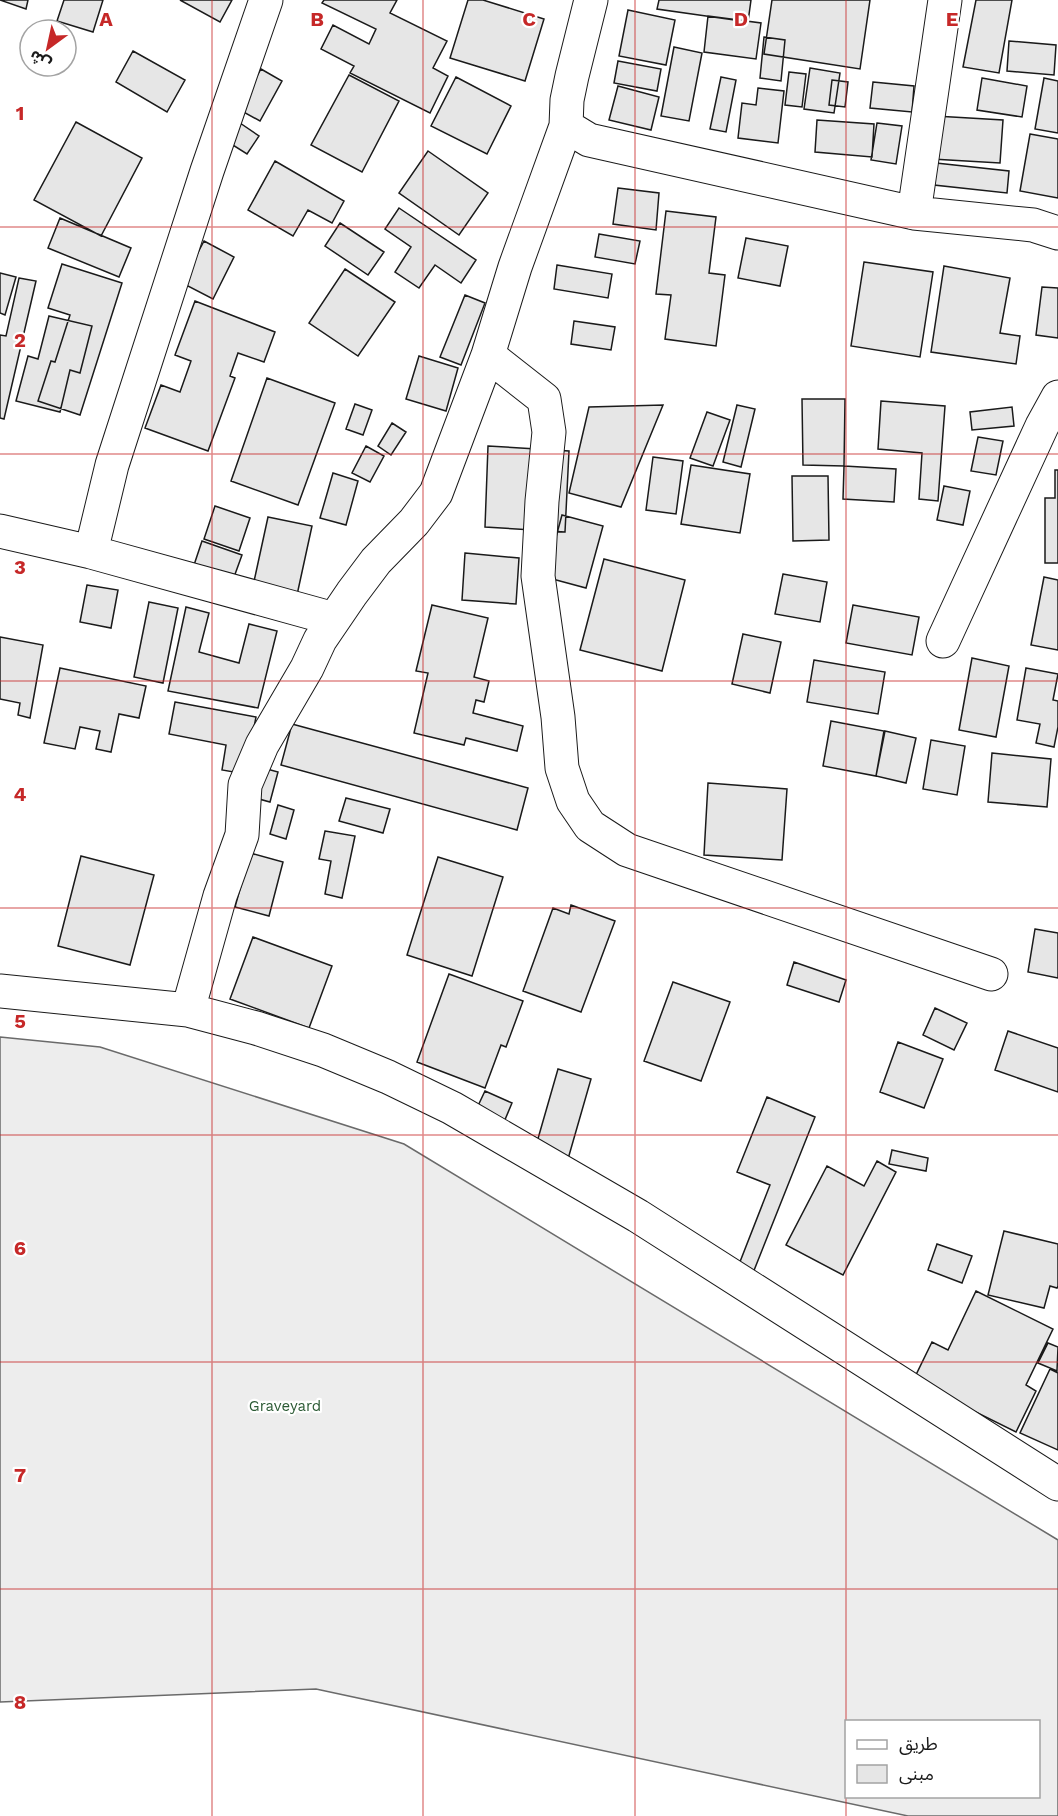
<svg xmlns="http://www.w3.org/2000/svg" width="1058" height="1816" viewBox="0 0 1058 1816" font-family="'Work Sans','Noto Sans Arabic',sans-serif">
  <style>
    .built { fill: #ededed; stroke: #6a6a6a; stroke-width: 1.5; fill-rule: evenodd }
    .building { fill: #e6e6e6; stroke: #1a1a1a; stroke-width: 1.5 }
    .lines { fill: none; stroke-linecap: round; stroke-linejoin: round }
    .minor-casing { stroke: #1a1a1a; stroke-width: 35 }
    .minor { stroke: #fff; stroke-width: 33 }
    .grid { fill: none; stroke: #c62828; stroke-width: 1.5; stroke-opacity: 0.55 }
    .labels { text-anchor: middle; stroke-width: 4.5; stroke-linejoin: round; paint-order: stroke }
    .park-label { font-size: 15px; fill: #2b5a34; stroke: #fff }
    .grid-label { font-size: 20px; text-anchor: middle; font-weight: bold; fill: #c62828; stroke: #fff; stroke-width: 4.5; stroke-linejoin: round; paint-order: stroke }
  </style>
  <rect width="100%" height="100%" fill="#fff"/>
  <path class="built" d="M0,1037L100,1047L404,1144L1058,1540V1816H908L316,1689L0,1702ZM846,1722H1038V1796H846Z"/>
  <path class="building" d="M0,0H28L26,9Z
    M64,0H103L93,32L57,21Z
    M180,0H232L220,22Z
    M324,0H397L390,13L447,41L433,68L448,76L430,113L350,73L354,66L321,49L333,25L369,44L376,29L322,3Z
    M468,0H483L544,19L525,81L450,58Z
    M659,0H751L748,22L657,9Z
    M772,0H870L860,69L764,54Z
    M976,0H1012L999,73L963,67Z
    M628,10L675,20L666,65L619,56Z
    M708,16L761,23L756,59L704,52Z
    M764,37L785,40L781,81L760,78Z
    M1009,41L1056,45L1054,75L1007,71Z
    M674,47L702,53L689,121L661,116Z
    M133,51L185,80L167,112L116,82Z
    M618,61L661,69L657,91L614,83Z
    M810,68L840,73L834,113L804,109Z
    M261,69L282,81L260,121L238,109Z
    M789,72L806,74L802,107L785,105Z
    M349,75L399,101L362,172L311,145Z
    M456,77L511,106L487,154L431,126Z
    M721,77L736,80L726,132L710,129Z
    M982,78L1027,86L1022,117L977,110Z
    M1044,78L1058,81V133L1035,129Z
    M832,80L848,82L845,107L829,105Z
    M873,82L914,86L912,112L870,108Z
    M618,86L659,97L651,130L609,120Z
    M758,88L784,91L778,143L738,138L742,103L756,105Z
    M935,116L1003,120L1000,163L932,159Z
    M817,120L874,124L872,157L815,152Z
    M76,122L142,158L101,236L34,200Z
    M240,123L259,136L247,154L228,142Z
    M877,123L902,126L896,164L871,160Z
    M1030,134L1058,139V198L1020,191Z
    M428,151L488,193L459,235L399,193Z
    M275,161L344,201L332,223L308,210L293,236L248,210Z
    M936,163L1009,171L1007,193L934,185Z
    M618,188L659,193L656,230L613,224Z
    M399,208L476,260L461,283L435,265L419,288L395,272L411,247L385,229Z
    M666,211L716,217L709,273L725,275L716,346L665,339L671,295L656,294Z
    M60,218L131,248L119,277L48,248Z
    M340,223L384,252L368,275L325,246Z
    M599,234L640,241L635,264L595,257Z
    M746,238L788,246L780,286L738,278Z
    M204,241L234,257L213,299L182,283Z
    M864,262L933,272L920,357L851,346Z
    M62,264L122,283L80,415L38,401L51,361L55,362L70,315L48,308Z
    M557,265L612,274L608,298L554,289Z
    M944,266L1010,278L1000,333L1020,336L1016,364L931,352Z
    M345,269L395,302L358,356L309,323Z
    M0,273L16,277L5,315L0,313Z
    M19,278L36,281L4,419L0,418V335L6,336Z
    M1042,287L1058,288V338L1036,335Z
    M465,295L485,303L461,365L440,357Z
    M195,301L275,332L264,362L238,353L230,376L235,378L208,451L145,428L161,385L180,392L191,361L175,355Z
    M49,316L92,326L80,373L70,370L60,412L16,401L28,356L38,359Z
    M574,321L615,327L611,350L571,344Z
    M419,356L458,368L446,411L406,399Z
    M267,378L335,403L298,505L231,481Z
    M802,399H845L844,466L803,465Z
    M881,401L945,406L938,501L919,499L922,453L878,449Z
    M355,404L372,410L363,435L346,429Z
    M663,405L621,507L569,493L589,407Z
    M737,405L755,409L741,467L723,462Z
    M1012,407L1014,426L972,430L970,412Z
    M707,412L730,420L713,466L690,458Z
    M392,423L406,432L391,455L378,446Z
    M978,437L1003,441L996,475L971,471Z
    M366,446L384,456L370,482L352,473Z
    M488,446L569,451L565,532L485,527Z
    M653,457L683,461L676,514L646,510Z
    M691,465L750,474L740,533L681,524Z
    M844,466L896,469L894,502L843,499Z
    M1055,470H1058V563H1045V498H1055Z
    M333,473L358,481L346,525L320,518Z
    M792,476H828L829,540L793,541Z
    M944,486L970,491L963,525L937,520Z
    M215,506L250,518L239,551L204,539Z
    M562,515L603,526L586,588L545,577Z
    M268,517L312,526L297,595L253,586Z
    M202,541L242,555L234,577L194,565Z
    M465,553L519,558L516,604L462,600Z
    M604,559L685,580L662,671L580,650Z
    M783,574L827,582L820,622L775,614Z
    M1044,577L1058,580V650L1031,645Z
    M87,585L118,590L111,628L80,622Z
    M149,602L178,608L163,683L134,677Z
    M432,605L488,618L474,677L489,681L484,702L476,700L473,713L523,726L517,751L466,738L464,745L414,733L428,673L416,671Z
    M853,605L919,617L912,655L846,643Z
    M186,607L209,613L199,652L239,663L249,624L277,631L258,708L168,691Z
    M743,634L781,642L770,693L732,684Z
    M0,637L43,645L30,718L18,715L20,703L0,699Z
    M972,658L1009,666L996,737L959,730Z
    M814,660L885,672L878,714L807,702Z
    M60,668L146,686L139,718L119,714L111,752L96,749L100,731L80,727L75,749L44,743Z
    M1026,668L1058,674L1053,700L1058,701V727L1054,747L1036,743L1040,724L1017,720Z
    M175,702L256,717L245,774L222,770L226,745L169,734Z
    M831,721L884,731L876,776L823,766Z
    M292,724L528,788L517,830L281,765Z
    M885,731L916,738L906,783L876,776Z
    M931,740L965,746L957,795L923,789Z
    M992,753L1051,759L1047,807L988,802Z
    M256,766L278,772L270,802L248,796Z
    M708,783L787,789L782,860L704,855Z
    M346,798L390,809L383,833L339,821Z
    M278,805L294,810L286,839L270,834Z
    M325,831L355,836L342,898L325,894L331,861L319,859Z
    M250,853L283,862L269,916L235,907Z
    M81,856L154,875L130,965L58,946Z
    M438,857L503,877L472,976L407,955Z
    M571,905L615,921L581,1012L523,991L553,908L569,914Z
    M1035,929L1058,933V978L1028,972Z
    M253,937L332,966L309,1028L230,999Z
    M794,962L846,980L839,1002L787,985Z
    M449,974L523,1001L506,1047L501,1045L485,1088L417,1062Z
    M673,982L730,1002L701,1081L644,1061Z
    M935,1008L967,1023L954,1050L923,1035Z
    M1008,1031L1058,1048V1092L995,1070Z
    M898,1042L943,1059L924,1108L880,1092Z
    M558,1069L591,1079L568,1159L535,1149Z
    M485,1091L512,1103L504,1122L476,1110Z
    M767,1097L815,1117L751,1278L736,1272L770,1185L737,1172Z
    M892,1150L928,1158L926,1171L889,1164Z
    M877,1161L896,1172L843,1275L786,1245L827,1166L864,1186Z
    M1004,1231L1058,1244V1286L1057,1288L1050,1286L1044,1308L988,1295Z
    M937,1244L972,1256L962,1283L928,1270Z
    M976,1291L1053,1329L1026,1385L1036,1391L1016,1432L913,1381L932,1342L948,1350Z
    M1048,1343L1058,1347L1057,1371L1038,1363Z
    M1050,1369L1058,1373V1450L1020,1433Z"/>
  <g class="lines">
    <g class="minor-casing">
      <path id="minor" d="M566,126L589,140L914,213L1033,225L1058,233
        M914,213L945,0
        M488,355L544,399L549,432L542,501L538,576L558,717L562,768L573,801L590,826L627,850L991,974
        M0,531L91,552L112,465L207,171L266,0
        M91,552L334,619
        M943,641L1042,426L1058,397
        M0,991L188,1010L256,1028L323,1050L388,1077L452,1108L638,1216L1058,1484
        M188,1010L220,896L242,835L245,785L262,745L307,668L320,640L352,593L376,561L414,522L436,493L488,355L515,267L566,126L567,100L572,76L591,0"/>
    </g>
    <use href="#minor" class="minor"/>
  </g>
  <path class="grid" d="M212,0V1816M423,0V1816M635,0V1816M846,0V1816M0,227H1058M0,454H1058M0,681H1058M0,908H1058M0,1135H1058M0,1362H1058M0,1589H1058"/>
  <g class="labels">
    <g class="park-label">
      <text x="285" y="1411">Graveyard</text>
    </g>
  </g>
  <g class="grid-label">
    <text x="106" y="26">A</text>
    <text x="317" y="26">B</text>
    <text x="529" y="26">C</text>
    <text x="741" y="26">D</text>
    <text x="952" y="26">E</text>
    <text x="20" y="120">1</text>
    <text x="20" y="347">2</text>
    <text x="20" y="574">3</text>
    <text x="20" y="801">4</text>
    <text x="20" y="1028">5</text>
    <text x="20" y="1255">6</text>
    <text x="20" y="1482">7</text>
    <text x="20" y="1709">8</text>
  </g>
  <rect x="845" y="1720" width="195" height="78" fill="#ffffff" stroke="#a3a3a3" stroke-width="1.5"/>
  <rect x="857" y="1740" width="30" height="9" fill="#ffffff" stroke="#a3a3a3" stroke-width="1.5"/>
  <text x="899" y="1750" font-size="18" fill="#1a1a1a">طريق</text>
  <rect x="857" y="1765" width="30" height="18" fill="#e6e6e6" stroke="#a3a3a3" stroke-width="1.5"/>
  <text x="899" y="1780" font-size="18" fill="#1a1a1a">مبنى</text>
  <g transform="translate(48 48) rotate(213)"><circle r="28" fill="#ffffff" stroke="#a3a3a3" stroke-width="1.5"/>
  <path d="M0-4.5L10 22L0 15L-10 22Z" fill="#c62828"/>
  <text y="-9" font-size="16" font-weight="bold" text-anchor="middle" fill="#1a1a1a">ش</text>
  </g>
</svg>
